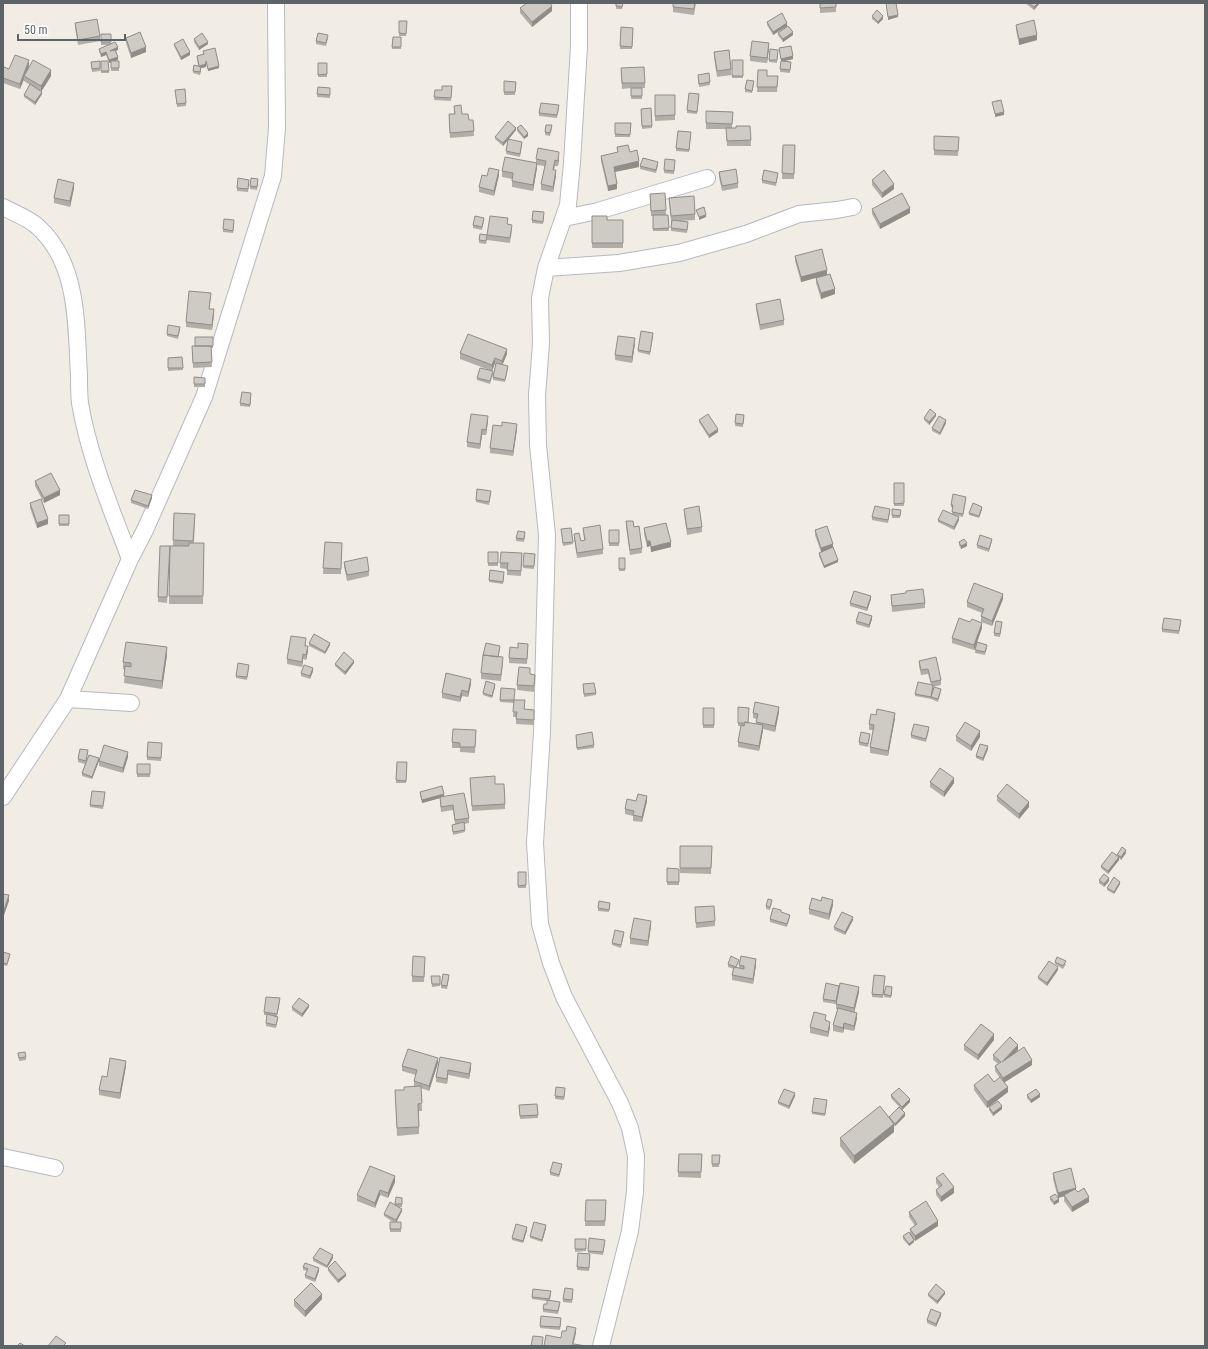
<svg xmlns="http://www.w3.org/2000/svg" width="1208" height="1349" viewBox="0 0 1208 1349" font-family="'Roboto Condensed',sans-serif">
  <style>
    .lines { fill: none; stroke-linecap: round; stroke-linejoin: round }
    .minor-casing { stroke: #b6b9bd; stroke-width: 18 }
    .minor { stroke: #fff; stroke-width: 16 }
    .wall { fill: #b1aea9 }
    .shaded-wall { fill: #908d89 }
    .building { fill: #cecac4; stroke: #908d89 }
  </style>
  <rect width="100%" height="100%" fill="#f1ede5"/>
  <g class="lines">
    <g class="minor-casing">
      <path id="minor" d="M579,3V46L572,163L568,205L546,268L540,298L541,344L537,395L538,445L547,535L542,732L535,843L540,924L551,963L564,997L620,1103L630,1128L636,1156L635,1192L630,1231L601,1346
        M3,207C14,213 28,218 37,226C79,263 76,325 79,376C79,385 79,394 80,403C89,457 111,508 130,559
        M564,218L598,211L707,178
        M546,268L619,263L679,253L746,234L799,214L837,210L853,207
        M68,699L131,703
        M3,797L68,699L130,559L145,530L204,397L273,176L277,128L276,3
        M3,1157L55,1168"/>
    </g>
    <use href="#minor" class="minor"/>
  </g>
  <path class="wall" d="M616,3H623L622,9H616Z
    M673,3H696L694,15L673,12Z
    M820,3H836V12L820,13Z
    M1025,3H1040L1034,10Z
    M520,8L552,11L532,27L520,13Z
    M872,16L883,19L878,24L872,19Z
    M399,21H407L406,36H399Z
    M767,22L787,26L793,35L783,42L778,35V33L786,27L773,35L767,25Z
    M75,23L100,36V41L78,45L75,28Z
    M1016,25L1037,40L1019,45L1016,30Z
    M621,27L633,28L632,49H620Z
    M101,34H111V44L118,50L116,51L118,60L114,61H119V71H111V62L109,63L106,55L101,57L99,51V49L108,45H101Z
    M393,37H401V49H392Z
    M126,38L146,52L131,58L126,43Z
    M328,38L326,46L316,44V41Z
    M194,39L208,44L199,50L194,42Z
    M174,44L190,55L181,60L174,46Z
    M769,48L767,63L750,61V56Z
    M779,48L793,59L783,61L791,65L790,73L780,72L781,61Z
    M770,49L778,50L777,63L769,62Z
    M203,51L219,68L208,71L206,64V67L201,68L200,75L193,73V71L198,66L197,56L203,54Z
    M714,52L731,69V75L717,77L714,57Z
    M732,60H743V78H732Z
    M101,61H108L109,73H101Z
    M318,63H327V77H318Z
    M91,64L100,68V71L92,72Z
    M29,66L27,70L51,76L41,92L42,94L35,105L24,97V95L30,85L24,81V79L20,89L3,83V70Z
    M621,68L645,83V88H642V99H631V88L622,89Z
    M758,70L767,76H778L777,92H757Z
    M698,75L710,82V85L699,87Z
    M504,81L516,82L515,95H504Z
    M754,84L752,93L745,92V89Z
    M452,86L451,101L434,100L435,90H442Z
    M318,87L330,88V98L317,97Z
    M175,90L186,103V106L177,107Z
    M655,95H675V120L655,121Z
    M699,97L697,114L687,113V110Z
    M454,106L469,120H473L474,136L450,138L449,119L454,114Z
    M559,108L557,118L539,116V113Z
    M651,108L652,128L642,129L641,109Z
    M706,111L733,112L732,128H736L750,126L751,146H727L726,129H706Z
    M615,123H631L630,137H615Z
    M517,128L528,136L524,139L517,131Z
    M552,128L550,136L545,135V132Z
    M516,130L509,139L522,145L520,157L506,154L508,140L503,146L495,139V137Z
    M691,135L689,152L676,151V148Z
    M934,136L959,137L958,156L934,155Z
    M783,145H795L794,179H782Z
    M617,147L630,152L639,167L615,172L617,189L608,191L601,161V156L617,153Z
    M559,158L558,166H555L554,170L556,176L553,192L541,190V184L545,166L537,165V168L533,191L512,187V179L502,177V171L536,163V159Z
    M675,160L674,174L664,173V170Z
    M658,165L656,173L640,169V166Z
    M719,172L738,183V188L722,191L719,177Z
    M499,175L494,196L479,192V187L487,176Z
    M778,175L776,186L762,183V180Z
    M872,180L894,189L882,198L872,185Z
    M249,182L248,192L237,191V188Z
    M258,182L257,190L250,189V186Z
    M74,188L70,207L54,203V198Z
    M650,194L666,210V215H668L669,231H653V216H651Z
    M669,198L695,214V220L680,221L688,224L687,233L671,231V221Z
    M872,209L910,213L880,229L872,214Z
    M544,215L543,224L532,223V220Z
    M592,216L607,220H623V248H592Z
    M484,221L482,230L473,228V225Z
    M234,223L233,233L223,232V229Z
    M508,224L512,230L510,243L487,240V235Z
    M487,238L486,244L479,243V240Z
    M795,256L827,274L835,294L821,299L816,283V278L818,277L801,282L795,261Z
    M211,298L209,309L214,314L212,330L186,327V322Z
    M756,304L784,320V325L760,330L756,309Z
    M180,329L178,339L167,336V334Z
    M653,336L650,355L638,352V350Z
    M213,337V348H211L212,367L193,368L192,346H195Z
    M635,343L632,363L615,360V355Z
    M460,353L507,354L502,364L508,368L505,382L493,380V377L496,364L495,363L492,371L460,359Z
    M182,357L183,370L168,371V358Z
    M493,374L490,384L477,380V378Z
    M194,377L205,378V387H194Z
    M251,396L250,407L240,406V403Z
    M736,414L744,415L743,427L735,426Z
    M936,416L929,425L924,420V418Z
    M699,420L718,432L709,438L699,422Z
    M488,421L486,435H482L480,449L467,447V442Z
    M946,423L940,435L932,431V428Z
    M502,426L517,429L513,456L490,453V448Z
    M35,481L60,495L44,503L35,486Z
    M894,483H904V506H894Z
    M491,493L489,505L476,502V500Z
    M152,498L148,509L131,503V500Z
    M966,500L963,517L954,515L959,520L954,530L938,522V520L952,514L953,508L951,507V505Z
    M30,503L48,524L37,528L30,508Z
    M684,509L702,527V532L687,535L684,514Z
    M892,509L901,510L900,518H892Z
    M982,509L979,518L969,515V513Z
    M890,512L888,523L872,520V517Z
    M174,513L195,519L194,543H204L203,604H169L170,546H189H173Z
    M59,515H69V526H59Z
    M626,521L634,527L642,548V553L630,555L626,527Z
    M583,528L603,549V554L577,558L574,539V534L581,541L584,540Z
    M644,528L671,547L651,552L650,546L647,547L644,534Z
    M561,529L573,542V544L563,546Z
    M609,530H619V546H609Z
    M815,530L833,547L838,562L824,568L819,556V553L821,552L815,535Z
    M525,535L524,542L516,541V538Z
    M992,541L989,552L977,548V545Z
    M325,542L342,543L341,574H323Z
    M959,542L967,546L961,549L959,545Z
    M170,551L167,603L158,602V597Z
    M488,552H498V566H488Z
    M522,553L521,576L507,575V569L500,568V563Z
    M524,553L535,554L534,569L523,568Z
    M619,558H625V571H619Z
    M344,562L369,571V576L347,581L344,567Z
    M504,575L503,584L489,582V580Z
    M891,595L925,603V608L892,612Z
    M871,599L867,611L850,606V603Z
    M1003,599L992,626L981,622V616L982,613L967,607V602Z
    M872,619L869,628L856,624V621Z
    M1181,623L1179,634L1162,632V629Z
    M1002,624L1000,637L994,636V633Z
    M982,628L977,643L987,648L985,655L975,653L976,646L974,650L952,643V638Z
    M309,643L330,645L325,654L309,646Z
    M306,644V646L308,651L306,660L303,659L302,667L287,664V659Z
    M500,649L498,657L503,663L501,681L481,679V673Z
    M528,649L527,664L509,663V658Z
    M167,655L162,689L124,683L125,670L123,669V662Z
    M919,661L941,680V685L933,687L931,699L915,696V694L931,684L928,674L921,675L919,666Z
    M354,663L345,675L335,666V664Z
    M249,667L247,680L236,678V676Z
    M313,671L310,679L301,676V673Z
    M530,674L535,680L534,692L517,690V685Z
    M471,684L468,697L462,696L460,702L442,698V693Z
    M583,684L596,693V695L584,697Z
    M495,687L492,698L483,695V693Z
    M501,688L525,710H534V725L516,724V717H513L514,703L500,702Z
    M941,692L938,702L931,699V697Z
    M738,707L748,723L756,724L757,719L753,718V713L779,712L775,732L763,729L759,751L738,747V742L741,726H738Z
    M703,708H714V728H703Z
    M895,718L888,756L870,753V747L873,730H869V724Z
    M929,730L926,742L911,738V735Z
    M476,735L475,753L460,752V748H452V742Z
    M576,735L594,745V748L577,750Z
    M870,736L868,747L859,745V742Z
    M956,736L980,737L971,751L956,741Z
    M162,746L161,761L147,760V757Z
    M988,749L983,761L976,758V756Z
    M88,753L86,761H99L92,779L82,776V773L85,764L78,762V759Z
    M128,757L123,773L99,766V761Z
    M397,762H407L406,783H396Z
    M137,764H150V777H137Z
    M470,778L495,784L505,804V809L472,811Z
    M930,782L954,783L944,797L930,787Z
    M420,792L444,796L469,818V823L464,824L465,832L453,835L452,825L455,824L453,810L441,812L440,798L422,803L420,795Z
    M105,795L103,809L90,807V805Z
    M997,796L1029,807L1019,819L997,801Z
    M636,801H647L642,822L633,821V816L625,814V809Z
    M680,846H712L711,874L680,873Z
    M1126,853L1121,860L1119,858V860L1108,874L1101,868V866L1117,856V855Z
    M667,868L679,869V885H667Z
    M518,872H526V888H518Z
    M1099,880L1109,881L1104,887L1099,883Z
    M1120,884L1114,894L1107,890V888Z
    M772,903L770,910L766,909V906Z
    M610,905L609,912L598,911V908Z
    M833,905L829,920L809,914V909Z
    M695,907L715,921V926L696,928Z
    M781,913L790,917L787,927L770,922V919Z
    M853,920L845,935L834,930V927Z
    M651,926L648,946L630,944V938Z
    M624,934L621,948L612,945V943Z
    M3,952L10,956L7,966L3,965Z
    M425,962L424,982H412V976Z
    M1055,962L1066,964L1063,969L1055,964Z
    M728,964L739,968V965H756L753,984L732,980V975L734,969L728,967Z
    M1058,970L1047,986L1038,979V977Z
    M431,976H440V986L432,987Z
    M885,976L883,998L872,997V994Z
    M449,977L447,989L441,988V985Z
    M839,988L836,1004L823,1002V999Z
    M892,990L891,998L884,997V994Z
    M859,992L854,1013L857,1018L854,1031L844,1029L843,1033L833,1031V1025L838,1009H836V1004Z
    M280,1001L277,1016L278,1019L276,1028L266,1026L267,1015H264V1012Z
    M292,1007H309L302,1017L292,1010Z
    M826,1021L830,1027L828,1037L810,1033V1027Z
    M994,1040L978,1060L964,1050V1045Z
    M1018,1050L1015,1053L1032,1065L1004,1083L1008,1092L987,1108L974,1090V1085L994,1082L1000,1078L995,1071V1066L998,1064L993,1060V1055Z
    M18,1053L26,1057V1060L19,1061Z
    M440,1057L471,1068L469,1079L448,1075L447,1084L436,1082V1077Z
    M438,1063L429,1091L421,1088L422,1111H419V1134L397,1136L395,1090H404L414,1086V1081L416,1075L402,1071V1066Z
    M126,1066L120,1099L99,1095V1090L107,1077Z
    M565,1091L564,1100L555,1099V1096Z
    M891,1095L910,1102L902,1110L891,1098Z
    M1027,1095L1040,1097L1031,1103L1027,1098Z
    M795,1096L789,1109L778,1104V1102Z
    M827,1102L825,1116L812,1114V1112Z
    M537,1104L538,1118L520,1119L519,1105Z
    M989,1107L1002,1109L993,1116L989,1110Z
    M905,1116L895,1126H894V1132L854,1164L840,1146V1138L889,1117Z
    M679,1154H702L701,1178L678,1177Z
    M712,1155H720L719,1167H712Z
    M562,1166L559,1177L550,1175V1172Z
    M1053,1173L1076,1190L1078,1192L1089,1202L1072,1212L1064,1201V1196L1058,1198L1053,1179Z
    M936,1178L954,1193L941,1202L936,1195V1190L939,1187L936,1183Z
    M395,1182L388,1198L380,1195L375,1208L357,1201V1195Z
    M1050,1197L1059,1202L1054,1205L1050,1200Z
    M402,1198V1207H399L402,1211L396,1222H401V1232H390V1222H393L384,1216V1214L395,1205V1204Z
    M586,1200H606L605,1226H585Z
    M909,1212L938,1226L915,1241L914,1240V1242L909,1246L903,1239V1236L910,1234V1229L915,1226L909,1217Z
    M546,1228L542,1242L530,1238V1236Z
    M527,1230L523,1243L512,1240V1238Z
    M575,1239H586V1251L575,1252Z
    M605,1242L603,1255L588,1253V1251Z
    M578,1253L590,1254L589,1271L577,1270Z
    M313,1258H333L327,1268L313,1261Z
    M303,1267L319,1271L315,1282L305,1278V1275L307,1271L303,1270Z
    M328,1268L346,1276L338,1283L328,1271Z
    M573,1292L572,1303L563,1302V1299Z
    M551,1294L550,1300L560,1304L558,1314L543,1312V1309L547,1304V1301L532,1299V1297Z
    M928,1294H945L937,1304L928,1296Z
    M322,1299L305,1317L294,1306V1300Z
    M941,1315L936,1327L927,1323V1320Z
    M541,1316L561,1321L560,1330L540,1328Z"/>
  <path class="shaded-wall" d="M1038,3H1040L1034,10V7Z
    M552,6V11L532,27V22Z
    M898,15V17L888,20V17Z
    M883,16V19L878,24V22Z
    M787,23V26L773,35V32Z
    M793,32V35L783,42V39Z
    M1037,35V40L1019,45V39Z
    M208,42V44L199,50V47Z
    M769,43V48L767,63V58Z
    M118,47V50L110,53V51Z
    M146,47V52L131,58V53Z
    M106,52V55L101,57V54Z
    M190,52V55L181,60V57Z
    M793,56V59L781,62V59Z
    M118,57V60L109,63V60Z
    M29,60V66L25,77L24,76V79L20,89V84Z
    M206,64V67L201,68L200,75L199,66Z
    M219,66V68L208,71V69Z
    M51,70V76L41,92V86Z
    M42,92V94L35,105V102Z
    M1004,112V115L995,117V114Z
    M516,128V130L503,146V143Z
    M528,133V136L524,139V137Z
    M559,152V158L558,166V161Z
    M639,161V167L614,172V167Z
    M537,163V168L533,191V185Z
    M499,170V175L494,196V191Z
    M556,170V176L553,192V187Z
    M74,183V188L70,207V201Z
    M617,184V189L608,191V186Z
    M894,184V189L882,198V193Z
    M910,208V213L880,229V224Z
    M706,215V217L699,220V217Z
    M827,270V275L801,282V277Z
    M835,289V294L821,299V293Z
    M214,309V314L212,330V325Z
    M635,338V343L632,363V357Z
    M507,349V354L502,366V361Z
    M495,358V363L492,371V365Z
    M936,414V416L929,425V422Z
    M488,416V421L486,435V430Z
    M946,420V423L940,435V433Z
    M517,424V429L513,456V451Z
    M482,429V435L480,449V444Z
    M718,429V432L709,438V435Z
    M60,490V495L44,503V498Z
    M152,495V498L148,509V506Z
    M982,507V509L979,518V516Z
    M959,517V520L954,530V527Z
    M48,519V524L37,528V523Z
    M647,541H650V546L647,547Z
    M671,542V547L651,552V547Z
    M967,543V546L961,549V546Z
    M833,544V549L821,553V548Z
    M838,560V562L824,568V566Z
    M1003,594V599L992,626V621Z
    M871,596V599L867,611V608Z
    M872,616V619L869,628V625Z
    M982,623V628L974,650V645Z
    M330,643V645L325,654V652Z
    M308,646V651L306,660V655Z
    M167,647V655L162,689V681Z
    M303,654V659L302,667V662Z
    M354,661V663L345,675V672Z
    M313,668V671L310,679V676Z
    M471,679V684L468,697V692Z
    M495,684V687L492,698V696Z
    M462,690V696L460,702V697Z
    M779,707V712L775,732V726Z
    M895,713V718L888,756V751Z
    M763,725V731L759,751V746Z
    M980,731V737L971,751V746Z
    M988,746V749L983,761V758Z
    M128,752V757L123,773V768Z
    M99,758V761L92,779V777Z
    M954,778V783L944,797V792Z
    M444,794V797L422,803V800Z
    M647,796V801L642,822V817Z
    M1029,802V807L1019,819V814Z
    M1126,850V853L1121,860V857Z
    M1119,857V860L1108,874V871Z
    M1109,878V881L1104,887V884Z
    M1120,882V884L1114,894V892Z
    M9,895V901L3,918V913Z
    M833,900V905L829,920V914Z
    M853,917V920L845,935V932Z
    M651,921V926L648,946V941Z
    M756,959V965L753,984V979Z
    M1058,967V970L1047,986V983Z
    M859,987V992L854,1013V1008Z
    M309,1005V1007L302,1017V1014Z
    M857,1013V1018L854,1031V1026Z
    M830,1022V1027L828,1037V1032Z
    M844,1023V1029L843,1033V1028Z
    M994,1034V1040L978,1060V1055Z
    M1018,1045V1050L1002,1067V1062Z
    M438,1058V1063L429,1091V1086Z
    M1032,1060V1065L1003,1083V1078Z
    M126,1061V1066L120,1099V1093Z
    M471,1063V1068L469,1079V1074Z
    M448,1070V1075L447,1084V1079Z
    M1008,1087V1092L987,1108V1102Z
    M795,1093V1096L789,1109V1106Z
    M1040,1094V1097L1031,1103V1100Z
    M910,1099V1102L902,1110V1107Z
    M1002,1106V1109L993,1116V1113Z
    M905,1113V1116L895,1126V1124Z
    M894,1124V1132L854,1164V1156Z
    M395,1176V1182L388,1198V1193Z
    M954,1187V1193L941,1202V1197Z
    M1076,1188V1193L1058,1198V1193Z
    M380,1190V1195L375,1208V1203Z
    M1089,1197V1202L1072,1212V1207Z
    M1059,1199V1202L1054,1205V1202Z
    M402,1209V1211L396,1223V1220Z
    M938,1221V1226L915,1241V1236Z
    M546,1225V1228L542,1242V1240Z
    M527,1227V1230L523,1243V1241Z
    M914,1240V1242L909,1246V1244Z
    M333,1255V1258L327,1268V1266Z
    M319,1268V1271L315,1282V1279Z
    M346,1274V1276L338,1283V1280Z
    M945,1292V1294L937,1304V1301Z
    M322,1294V1299L305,1317V1311Z
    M941,1313V1315L936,1327V1324Z
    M576,1328V1333L573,1346H572Z"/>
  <path class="building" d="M527,3H550L552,6L532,22L520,8Z
    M616,3H623L622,7L616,6Z
    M673,3H695L694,9L673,7Z
    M820,3H836V7L820,8Z
    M886,3H896L898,15L888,17Z
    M1029,3H1038L1034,7Z
    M877,10L883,16L878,22L872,16Z
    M782,13L787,23L773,32L767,22Z
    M97,19L100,36L78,40L75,23Z
    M1034,20L1037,35L1019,39L1016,25Z
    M399,21H407L406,34L399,33Z
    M788,26L793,32L783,39L778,33Z
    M621,27L633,28L632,47L620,46Z
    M140,32L146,47L131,53L126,38Z
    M202,33L208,42L199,47L194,39Z
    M318,33L328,35L326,43L316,41Z
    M101,34H111V42H101Z
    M393,37H401V47H392Z
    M183,39L190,52L181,57L174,44Z
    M752,41L769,43L767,58L750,56Z
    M115,42L118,47L110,51L115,50L118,57L109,60L106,52L101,54L99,49Z
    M791,46L793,56L781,59L779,48Z
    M215,48L219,66L208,69L206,61V64L199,66L197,56L204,54L203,51Z
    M770,49L778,50L777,60H769Z
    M729,50L731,69L717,71L714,52Z
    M15,55L29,60L20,84L3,78V70L4,67L9,69Z
    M33,60L51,70L41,86L24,76Z
    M732,60H743V76H732Z
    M100,61V68L92,69L91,62Z
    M101,61H108L109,71H101Z
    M111,61H119V68H111Z
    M781,61L791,62L790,70L780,69Z
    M318,63H327V74L318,75Z
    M194,65L201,67L200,72L193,71Z
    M644,67L645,83H622L621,68Z
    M758,70H767V76H778L777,87H757Z
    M709,73L710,82L699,84L698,75Z
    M747,80L754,81L752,91L745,89Z
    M504,81L516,82L515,92H504Z
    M30,84L42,92L35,102L24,95Z
    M442,86H452L451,98L434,97L435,90H442Z
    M318,87L330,88V95L317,94Z
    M631,88H642V96H631Z
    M185,89L186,103L177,104L175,90Z
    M689,93L699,94L697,112L687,110Z
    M655,95H675V115L655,116Z
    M1001,100L1004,112L995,114L992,102Z
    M541,103L559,105L557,115L539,113Z
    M461,105L462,114H468L469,120H473L474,131L450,133L449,114H455L454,106Z
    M651,108L652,126H642L641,109Z
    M706,111L733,112L732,124L706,123Z
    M508,121L516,128L503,143L495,137Z
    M615,123H631L630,135L615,134Z
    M521,125L528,133L524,137L517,128Z
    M546,125H552L550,133L545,132Z
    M736,126H750L751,140L727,141L726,128H736Z
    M678,131L691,132L689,150L676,148Z
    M934,136L959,137L958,151L934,150Z
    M508,139L522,142L520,154L506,151Z
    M628,145L630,152L637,150L639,161L614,167L617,184L608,186L601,156L618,152L617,147Z
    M783,145H795L794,174L782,173Z
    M538,148L559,152L558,161L555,160L553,170H556L553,187L541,184L546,161L536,159Z
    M505,157L537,163L533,185L512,181L513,173L502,171Z
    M643,158L658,162L656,170L640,166Z
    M665,159L675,160L674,171L664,170Z
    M489,168L499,170L494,191L479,187L482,175L487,176Z
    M736,169L738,183L722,186L719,172Z
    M764,170L778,173L776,183L762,180Z
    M884,170L894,184L882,193L872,180Z
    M238,178L249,180L248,189L237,188Z
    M251,178L258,179L257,187L250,186Z
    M58,179L74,183L70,201L54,198Z
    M665,193L666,210L651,211L650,194Z
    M902,193L910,208L880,224L872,209Z
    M694,196L695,214L671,216L669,198Z
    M704,207L706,215L699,217L696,210Z
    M533,211L544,212L543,222L532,220Z
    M653,215H668L669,228L653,229Z
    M475,216L484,218L482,227L473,225Z
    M490,216L508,218L507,224L512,225L510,238L487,235Z
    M592,216H607V220H623V243H592Z
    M224,219L234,220L233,231L223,229Z
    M672,220L688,222L687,230L671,228Z
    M480,234L487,235L486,241L479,240Z
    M822,249L827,270L801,277L795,256Z
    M830,274L835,289L821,293L816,278Z
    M189,291L211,293L209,309H214L212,325L186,322Z
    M780,299L784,320L760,325L756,304Z
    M168,325L180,327L178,336L167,334Z
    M641,331L653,333L650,352L638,350Z
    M468,334L507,349L502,361L495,358L492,365L460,353Z
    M618,336L635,338L632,357L615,355Z
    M195,337H213V346H195Z
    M192,346H211L212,362L193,363Z
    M182,357L183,368H168V358Z
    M496,363L508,366L505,380L493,377Z
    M480,368L493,371L490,381L477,378Z
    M194,377L205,378V384H194Z
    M242,392L251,393L250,405L240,403Z
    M930,409L936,414L929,422L924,418Z
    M471,414L488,416L486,430L482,429L480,444L467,442Z
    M708,414L718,429L709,435L699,420Z
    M736,414L744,415L743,424L735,423Z
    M939,416L946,420L940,433L932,428Z
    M502,422L517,424L513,451L490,448L493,425L502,426Z
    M51,473L60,490L44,498L35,481Z
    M894,483H904V503L894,504Z
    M477,489L491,491L489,502L476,500Z
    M135,490L152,495L148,506L131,500Z
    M953,494L966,497L963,514L952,512L953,505H951Z
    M41,499L48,519L37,523L30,503Z
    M973,503L982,507L979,516L969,513Z
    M699,506L702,527L687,529L684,509Z
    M875,506L890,509L888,520L872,517Z
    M892,509L901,510L900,516L892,515Z
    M943,510L959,517L954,527L938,520Z
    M174,513L195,514L193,541L173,540Z
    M59,515H69V524H59Z
    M626,521H633L634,527L639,526L642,548L630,550Z
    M666,523L671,542L651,547L650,541H647L644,528Z
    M600,525L603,549L577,553L574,534L579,533L581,541L585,540L583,528Z
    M827,526L833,544L821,548L815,530Z
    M571,528L573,542L563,543L561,529Z
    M609,530H619V543H609Z
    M518,531L525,532L524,539L516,538Z
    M980,535L992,539L989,549L977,545Z
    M964,539L967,543L961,546L959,542Z
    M325,542L342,543L341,569L323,568Z
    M189,543H204L203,596H169L170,546H189Z
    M160,546H170L167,597H158Z
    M833,547L838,560L824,566L819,553Z
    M488,552H498V563H488Z
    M501,552L522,553L521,571L507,570L508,563H500Z
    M524,553L535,554L534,566H523Z
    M367,557L369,571L347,575L344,562Z
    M619,558H625V569H619Z
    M490,570L504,572L503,582L489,580Z
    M974,583L1003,594L992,621L981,616L984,609L967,602Z
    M923,589L925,603L892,606L891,595L906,593V591Z
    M854,591L871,596L867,608L850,603Z
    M859,612L872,616L869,625L856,621Z
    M959,618L970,622L972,619L982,623L974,645L952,638Z
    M1164,618L1181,620L1179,631L1162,629Z
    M996,621L1002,622L1000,634L994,633Z
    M314,634L330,643L325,652L309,643Z
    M291,636L306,638L305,646H308L306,655L303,654L302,662L287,659Z
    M126,642L167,647L162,681L124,676L125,666L131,667V663L123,662Z
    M977,642L987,645L985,652L975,650Z
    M486,643L500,646L498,657L483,655Z
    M518,643L528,644L527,659L509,658L510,647L518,648Z
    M344,652L354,661L345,672L335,664Z
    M483,655L503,657L501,675L481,673Z
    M936,657L941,680L931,682L928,669L921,670L919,661Z
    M238,663L249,665L247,677L236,676Z
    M304,665L313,668L310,676L301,673Z
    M519,667L530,668V674L535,675L534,686L517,685Z
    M446,673L471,679L468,692L462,690L460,697L442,693Z
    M486,681L495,684L492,696L483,693Z
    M918,682L933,685L931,697L915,694Z
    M594,683L596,693L584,694L583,684Z
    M934,687L941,689L938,699L931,697Z
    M501,688L515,689L514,700H500Z
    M514,700H525L524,709L534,710V720L516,719L517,712H513Z
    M755,702L779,707L775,726L756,722L758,714L753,713Z
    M738,707L749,708L748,723L745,722L744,723H738Z
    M703,708H714V725H703Z
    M877,709L895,713L888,751L870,747L874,725L869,724L871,714L876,715Z
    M745,722L763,725L759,746L738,742L741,725L744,726Z
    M965,722L980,731L971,746L956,736Z
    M914,724L929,727L926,739L911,735Z
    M453,729L476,730L475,747H460V743L452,742Z
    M592,732L594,745L577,748L576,735Z
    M861,732L870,734L868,744L859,742Z
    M148,742L162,743L161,758L147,757Z
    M980,744L988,746L983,758L976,756Z
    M104,745L128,752L123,768L99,761Z
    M80,749L88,750L86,761L78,759Z
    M89,755L99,758L92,777L82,773Z
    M397,762H407L406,781L396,780Z
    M137,764H150V774H137Z
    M940,768L954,778L944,792L930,782Z
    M495,776V784H504L505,804L472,806L470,778Z
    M1007,784L1029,802L1019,814L997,796Z
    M442,786L444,794L422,800L420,792Z
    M92,791L105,792L103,806L90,805Z
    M464,793L469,818L455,820L453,805L441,807L440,797Z
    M638,794L647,796L642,817L633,815L634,811L625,809L627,799L636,801Z
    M464,822L465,830L453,832L452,825Z
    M680,846H712L711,868H680Z
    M1122,847L1126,850L1121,857L1117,855Z
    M1112,852L1119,857L1108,871L1101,866Z
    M667,868L679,869V882H667Z
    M518,872H526V885L518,886Z
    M1104,874L1109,878L1104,884L1099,880Z
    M1114,877L1120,882L1114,892L1107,888Z
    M3,894L9,895L3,913Z
    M822,897L833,900L829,914L809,909L812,898L821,901Z
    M768,899L772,900L770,907L766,906Z
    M599,901L610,903L609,910L598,908Z
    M714,906L715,921L696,923L695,907Z
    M773,908L781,910V912L790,915L787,924L770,919Z
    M842,912L853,917L845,932L834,927Z
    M634,918L651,921L648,941L630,938Z
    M615,930L624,932L621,945L612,943Z
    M3,952L10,954L7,964L3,963Z
    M413,956L425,957L424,977L412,976Z
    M731,956L739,960L736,967L728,964Z
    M741,956L756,959L753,979L732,975L734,967L744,969V966L739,965Z
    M1057,957L1066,961L1063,966L1055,962Z
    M1049,961L1058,967L1047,983L1038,977Z
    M443,974L449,975L447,986L441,985Z
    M874,975L885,976L883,995L872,994Z
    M431,976H440V984H432Z
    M826,983L839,986L836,1001L823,999Z
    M840,983L859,987L854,1008L836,1004Z
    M886,986L892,987L891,996L884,994Z
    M266,997L280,998L277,1014L264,1012Z
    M299,998L309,1005L302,1014L292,1007Z
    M838,1008L857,1013L854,1026L844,1023L843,1028L833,1025Z
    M814,1012L826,1015L825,1020L830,1022L828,1032L810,1027Z
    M267,1014L278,1017L276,1025L266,1023Z
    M981,1024L994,1034L978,1055L964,1045Z
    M1010,1037L1018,1045L1002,1062L1024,1047L1032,1060L1003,1078L995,1066L1001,1062L993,1055Z
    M408,1049L438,1058L429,1086L414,1081L417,1070L402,1066Z
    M25,1052L26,1057L19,1058L18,1053Z
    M440,1057L471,1063L469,1074L448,1070L447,1079L436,1077Z
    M110,1058L126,1061L120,1093L99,1090L102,1076L107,1077Z
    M988,1074L994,1082L1000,1077L1008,1087L987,1102L974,1085Z
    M421,1086L422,1103L418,1104L419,1127L397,1128L395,1090H404V1087Z
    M556,1087L565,1088L564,1097L555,1096Z
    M899,1088L910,1099L902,1107L891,1095Z
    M784,1089L795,1093L789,1106L778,1102Z
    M1036,1089L1040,1094L1031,1100L1027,1095Z
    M814,1098L827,1100L825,1114L812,1112Z
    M998,1101L1002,1106L993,1113L989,1107Z
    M537,1104L538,1115L520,1116L519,1105Z
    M880,1106L894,1124L854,1156L840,1138Z
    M899,1107L905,1113L895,1124L889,1117Z
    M679,1154H702L701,1172H678Z
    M712,1155H720L719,1164H712Z
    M553,1162L562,1164L559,1175L550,1172Z
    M370,1166L395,1176L388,1193L380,1190L375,1203L357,1195Z
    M1071,1168L1076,1188L1058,1193L1053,1173Z
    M943,1173L954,1187L941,1197L936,1190L942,1185L936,1178Z
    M1084,1188L1089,1197L1072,1207L1064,1195L1075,1189L1078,1192Z
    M1055,1194L1059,1199L1054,1202L1050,1197Z
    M396,1197L402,1198V1204H395Z
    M586,1200H606L605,1221H585Z
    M926,1201L938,1221L915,1236L910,1229L917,1224L909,1212Z
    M390,1202L402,1209L396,1220L384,1214Z
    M390,1222H401V1229H390Z
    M534,1222L546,1225L542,1240L530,1236Z
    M516,1224L527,1227L523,1241L512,1238Z
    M909,1232L914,1240L909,1244L903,1236Z
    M589,1238L605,1240L603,1252L588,1251Z
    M575,1239H586V1249H575Z
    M320,1248L333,1255L327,1266L313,1258Z
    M578,1253L590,1254L589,1268L577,1267Z
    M335,1261L346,1274L338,1280L328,1268Z
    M305,1263L319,1268L315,1279L305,1275L308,1269L303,1267Z
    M311,1283L322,1294L305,1311L294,1300Z
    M936,1284L945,1292L937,1301L928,1294Z
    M565,1288L573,1289L572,1300L563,1299Z
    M533,1289L551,1291L549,1299L532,1297Z
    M547,1300L560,1302L558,1311L543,1309L544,1304H547Z
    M931,1309L941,1313L936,1324L927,1320Z
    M541,1316L561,1318L560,1327L540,1326Z
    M567,1326L576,1328L572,1346H544L546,1335L561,1338L562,1331H566Z
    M56,1336L66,1343L63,1346H48Z
    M533,1336L543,1337L542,1346H531Z
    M20,1343L25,1346H17Z
    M574,1344L586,1346H574Z"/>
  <rect width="1208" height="1349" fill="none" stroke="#5d6367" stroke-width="8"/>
  <path d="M18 34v6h107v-6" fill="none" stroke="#5d6367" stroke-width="2"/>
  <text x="24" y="34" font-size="12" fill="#5d6367" stroke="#ffffff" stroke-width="3" paint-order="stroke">50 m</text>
</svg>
